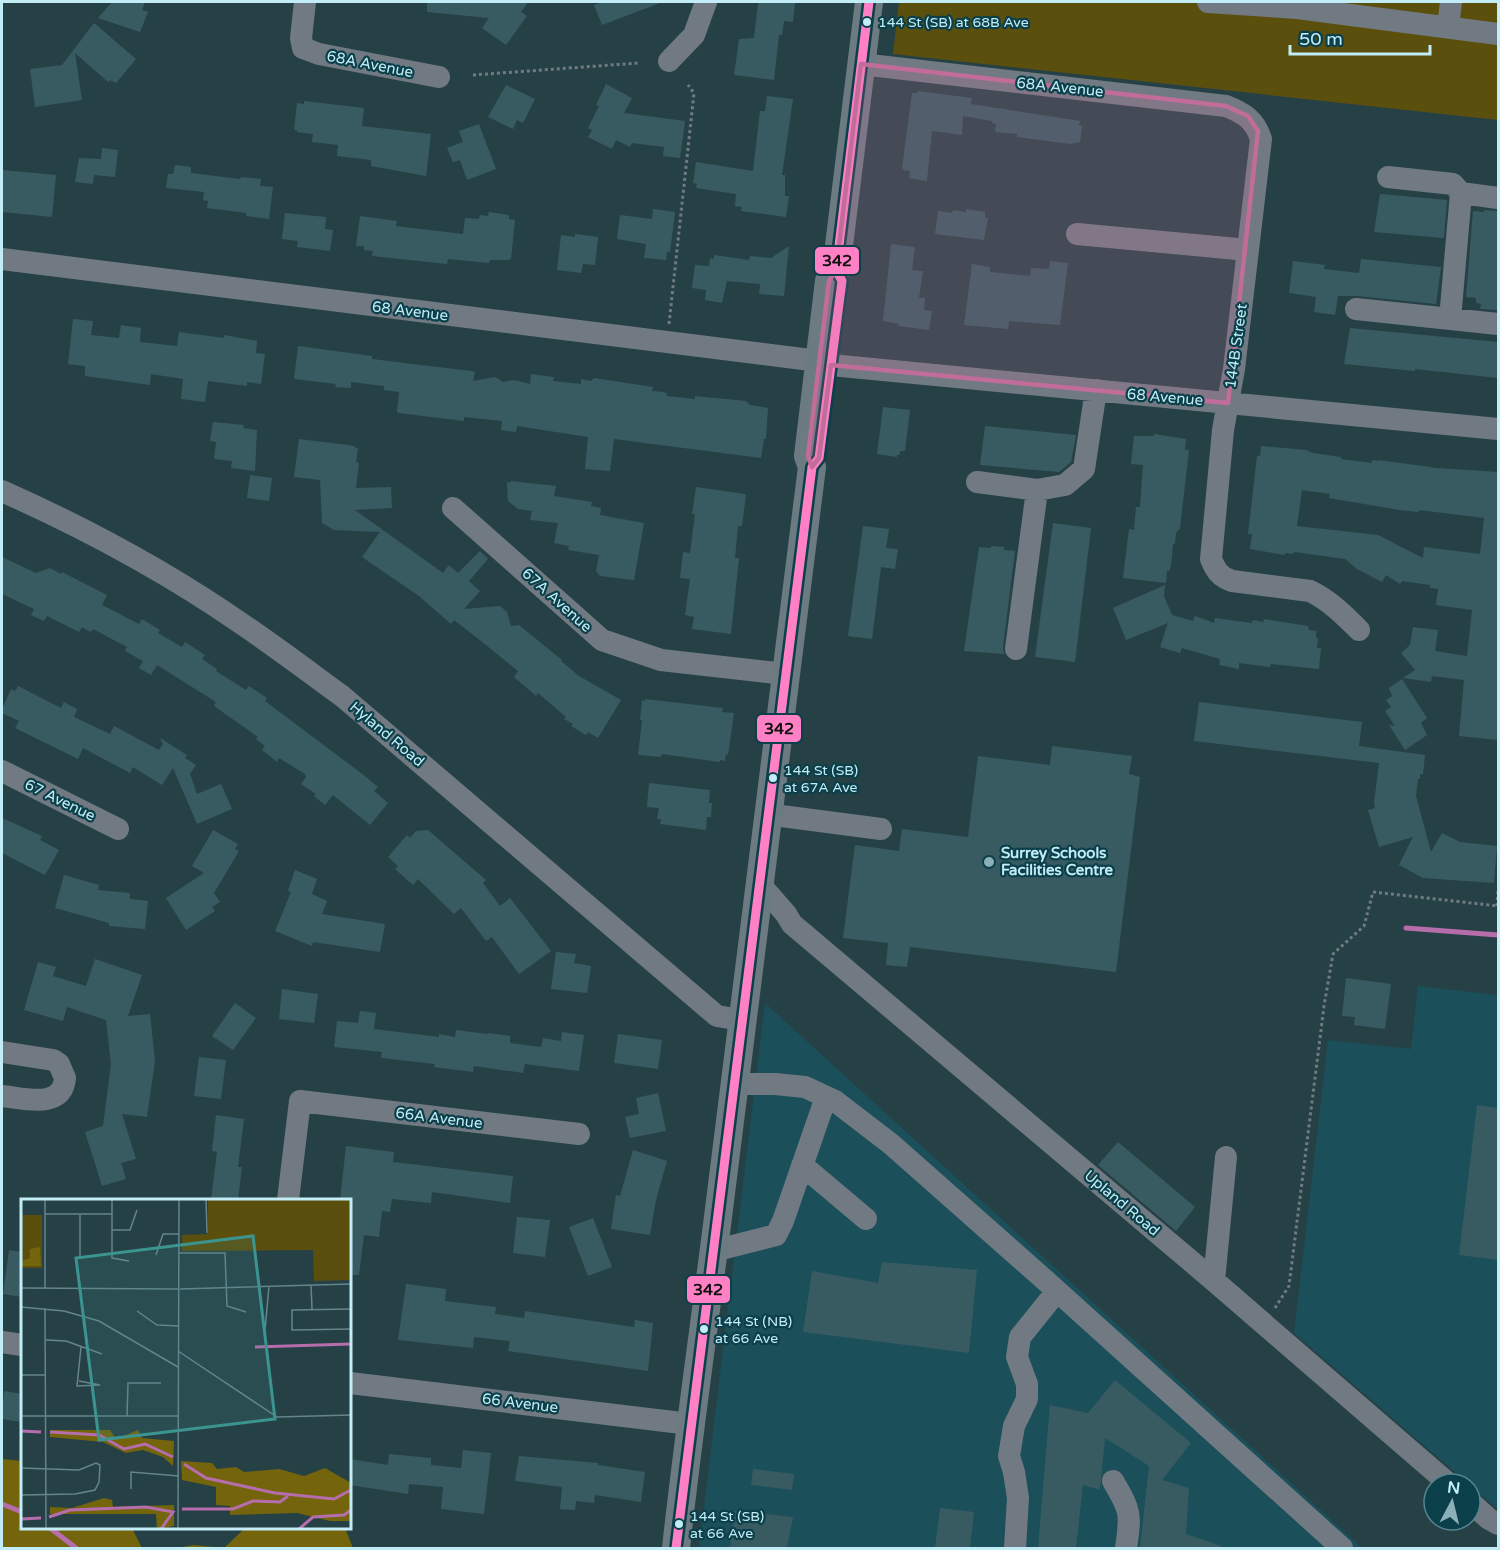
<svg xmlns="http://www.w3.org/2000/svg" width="1500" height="1550" viewBox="0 0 1500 1550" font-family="'Varela Round',sans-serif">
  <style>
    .built { fill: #1b4f5a }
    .green { fill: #5b4f0e }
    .forest { fill: #74640c }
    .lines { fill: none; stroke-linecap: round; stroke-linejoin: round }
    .stream { stroke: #b56dab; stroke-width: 5 }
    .building { fill: #385b62; fill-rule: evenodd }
    .path { stroke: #707a81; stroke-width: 3; stroke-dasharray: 3 3; stroke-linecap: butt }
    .minor { stroke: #717a82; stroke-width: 22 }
    .major { stroke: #6c7a82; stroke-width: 28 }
    .bus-1-casing { stroke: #0b3f49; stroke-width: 14 }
    .bus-1 { stroke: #ff80c5; stroke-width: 9 }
    .marked { fill: #c26d99; fill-opacity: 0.2; stroke: #c26d99; stroke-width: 4.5; stroke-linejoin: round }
    .bus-dot { fill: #c2ecf6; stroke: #0b3f49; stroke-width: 2 }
    .poi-dot { fill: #8bb0b8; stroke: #0b3f49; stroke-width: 2 }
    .labels { text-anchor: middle; stroke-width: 4.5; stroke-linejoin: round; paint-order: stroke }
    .bus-label { font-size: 14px; fill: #c2ecf6; stroke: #0b3f49; text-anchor: start }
    .street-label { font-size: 15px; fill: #c2ecf6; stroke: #0b3f49 }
    .poi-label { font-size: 15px; font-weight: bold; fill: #c2ecf6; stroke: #0b3f49; text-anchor: start }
    .inset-river { fill: none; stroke: #b56dab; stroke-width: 3 }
    .inset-road { fill: none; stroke: #64858c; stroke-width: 1.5 }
    .view { fill: #3c9490; fill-opacity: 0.15; stroke: #3c9490; stroke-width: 3 }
    .inset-edge { fill: none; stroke: #c2ecf6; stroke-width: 3 }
    .line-badge { stroke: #0b3f49; stroke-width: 2 }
    .pale-badge-label { font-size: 16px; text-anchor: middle; font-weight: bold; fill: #111 }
  </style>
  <rect width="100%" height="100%" fill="#264146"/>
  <path class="built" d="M1418,986L1498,995V1508L1495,1507L1294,1333L1328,1040L1411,1049Z
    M765,1003L1362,1548H699Z"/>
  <path class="green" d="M899,2H1498V120L893,54Z"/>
  <path class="forest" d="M2,1459L22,1461V1528H132L142,1548H2Z
    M245,1528H345L353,1548H176L194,1545L224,1548Z"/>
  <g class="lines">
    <path class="stream" d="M1406,928L1498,935
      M2,1504L22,1512
      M50,1528L76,1548"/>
  </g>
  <path class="building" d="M112,2H145L142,10L148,12L140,32L98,18Z
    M427,2H528L521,12L527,16L506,45L482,28L489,18L427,12Z
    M603,2H659L660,3L602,25L594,5Z
    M761,2H795L793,22L784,21L782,35H779L774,80L734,75L739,39L754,38L758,4Z
    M94,23L136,59L116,83L110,80L108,82L75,53L82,100L35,107L30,69L62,65Z
    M606,84L632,98L624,113L685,121L680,158L663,156L664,147L632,143L630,147L616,140L612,149L588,137L592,130L588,128L599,106L596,105Z
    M506,85L535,99L523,123L517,120L513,129L488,117Z
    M918,91L972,98L971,104L1080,121L1079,125L1082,126L1080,142L1070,144L1017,137V134L995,132L996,124L992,123V121L963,116L962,135L932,131L927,181L909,178L910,171L903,170L902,168L912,93H918Z
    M767,96L793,99L782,175H785V196H789L786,217L741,211L742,207L735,206L736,194L696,188L697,184L693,183L696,162L753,171L760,111H765Z
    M304,101L364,108L362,126L431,134L426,176L371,166V160L337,156L338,145L312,142L313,134L297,132V130H294L297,103L304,104Z
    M479,124L496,169L467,180L460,160L453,162L447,148L463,142L459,131Z
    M102,148L118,150L115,177L94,175L93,184L75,182L79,158L101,159Z
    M175,165L191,167V173L240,179L241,177L261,179L260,186L273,187L269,219L246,216V213L207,208L208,201L203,200L204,192L166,188L168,174H173Z
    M2,170L56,175L52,217L2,212Z
    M1380,194L1447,200L1444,238L1374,232Z
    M653,209L675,212L670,252H667L666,260L644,258L646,244L617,239L620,215L652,219Z
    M966,209L985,212V218H988L984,240L935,234L938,211L952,213L953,210L966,212Z
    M1484,210L1498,211V310L1480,309L1481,304L1476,303V298L1466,297L1473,211L1484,212Z
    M489,212L509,215V219L515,220L511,259L508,260H490L489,263L448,259L447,264L372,256L373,251L364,250V246H356L360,216L397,221L396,226L463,234L465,218L479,219L480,215L488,216Z
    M285,213L326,217L325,229L333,230L330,251L297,247L298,241L282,239Z
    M575,234L598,237L595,265L583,264L581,273L557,270L561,235L575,237Z
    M891,244L915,247L912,270L923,271L919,298H925L924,310L932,311L929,330L898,326L899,324L883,321Z
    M789,246L784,296L759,294L760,284L727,281L722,303L705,300L706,290L692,288L695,265L709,266L710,258L714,259V255L749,260L750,256L771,258Z
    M1361,259L1441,267L1436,304L1357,296H1338L1335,315L1314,312L1316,297L1289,293L1293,261L1325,265L1324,269L1359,273Z
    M1050,261L1068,263L1060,325L1009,321L1008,329L964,325L972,264L990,267V272L1030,276L1031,268L1049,269Z
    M73,319L93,321L91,335L119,338L121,325L141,328L140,342L177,346L179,332L224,338V335L257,341L256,353L265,354L261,384L247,382V386L208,381L205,402L181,399L183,379L151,374L150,385L85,376V366L68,364Z
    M1350,328L1498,342V378L1415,369V371L1344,364Z
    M298,346L372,356V359L471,371L475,372L473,381L495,377L503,382L514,380L530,384L531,374L554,377L553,381L581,384V379L591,381L594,378L653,387L652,391L664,392L667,394V396L695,399V396L746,401L750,405L768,408L766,439H764L761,458L614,439L610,471L585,469L588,437L517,426L516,432L501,430L502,421L464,417V421L399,413L397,412L399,392L384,390V386L351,382V388L335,387L336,384L294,379Z
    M883,407L910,410L905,451H900V455H897V457L877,454Z
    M213,422L244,425L243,428L257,430L255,471L231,468L232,461L214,459L216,442L210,441Z
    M985,426L1076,435L1071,462L1059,472L980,465Z
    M1154,434L1186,439L1185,450H1189L1180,528L1176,533L1175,544H1173L1171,566L1169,571H1167L1166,583L1123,578L1129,529L1134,530L1136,507H1140L1143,465L1131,464L1134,436H1154Z
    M299,439L355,446V448H358L356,462L359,463L356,488L391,487L392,508L355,510L443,573L449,565L458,573L480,551L488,559L469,581L480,591L464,609L500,606L507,612L511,626L519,625L562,660L561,661L579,676L621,700L598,738L588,732L586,735L571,726L573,724L564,719L566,717L538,693L536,696L514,677L518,671L481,641L454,620L451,624L419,596L362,557L380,532L334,530L322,523L320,480L294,477Z
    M1261,446L1306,450L1313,453L1341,457V459L1372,463V460L1379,461V460L1437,468L1498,472V740L1459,736L1464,680L1432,676L1431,682L1403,678L1415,670L1401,653L1410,645L1413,627L1438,630L1435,651L1467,656L1472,610L1436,605L1438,589L1430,588V585L1402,581L1400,584L1386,575L1382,582L1357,569L1345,559L1294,552L1293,554L1285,553V555L1250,549L1252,534H1248L1257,456H1260ZM1302,490L1330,494L1329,498L1399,510L1419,512V510L1484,518L1480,554L1424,547L1423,558L1378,535L1297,526Z
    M250,475L272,478L269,501L247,498Z
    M510,481L556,486L554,496L592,502L591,506L601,508L600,515L644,523L634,580L600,576L596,571L599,555L568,550L569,546L554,543L558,523L530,520L532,511L518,509L508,501L507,482L510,483Z
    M696,487L745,494L746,495L742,526H738L735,558H739L731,634L692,629L694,617L685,615L690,579L680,578L683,552L690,553L695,514H692Z
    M1053,523L1091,528L1075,662L1035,657Z
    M863,526L889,529L886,548L898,549L895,569L881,567L872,639L848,636Z
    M991,546L1004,547V550L1015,551L1003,647L1004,654L964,651L979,547L991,548Z
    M2,557L36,573L50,568L61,574L62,572L107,595L102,605L139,624L142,619L160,630L158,633L182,647L185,642L205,655L202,659L217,669L216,671L246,690L249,686L267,698L265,701L361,773L378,787L374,791L388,803L370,825L333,795L325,805L314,796L316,794L301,784L306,777L305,774L279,758L277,762L262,750L265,746L256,739L258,737L214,706L216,702L157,665L151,675L139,668L143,661L125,651L127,647L93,629L91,632L82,627L79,632L47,616L44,621L31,615L34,609L2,594Z
    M1165,585L1164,596L1172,615L1193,621L1195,616L1214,623L1215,618L1252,623L1253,620L1263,622L1264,619L1308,626L1309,630L1316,631V638H1318L1317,648H1321L1319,669L1271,664L1270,667L1239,663V669L1219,665L1220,659L1182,648L1180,653L1160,647L1168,623L1126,640L1113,608Z
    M1402,679L1427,718L1421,723L1427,735L1405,750L1389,725L1395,726L1385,711L1391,707L1386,700L1392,696L1389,688Z
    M18,686L61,708L64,702L77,709L74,717L110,734L114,726L159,750L163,744L160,738L187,755L185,758L196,765L190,774L197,794L221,784L232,809L197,824L173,768L162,785L133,767L130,773L83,748L78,759L15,728L19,721L2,713V709L11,689L15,691Z
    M645,699L723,708L722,712L734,713L728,755L726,754L725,761L720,760V762L662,754L661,757L638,755L642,720H640L642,700L645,701Z
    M1199,702L1362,722L1359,746L1425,755L1423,774H1420V779H1418L1416,796L1431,852L1442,833L1460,842L1497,846L1494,883L1423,878L1399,865L1413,837L1379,847L1368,810L1375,808L1374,803L1379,763L1194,741Z
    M1052,746L1132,756L1129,774L1140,777L1116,972L910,947L907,967L886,965L888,943L843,938L855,845L899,851L902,829L968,837L978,756L1050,765Z
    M649,783L710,790L709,803H712L711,817H707L706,830L660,824L661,819H657L659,808L647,807Z
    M2,818L42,836L40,840L59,850L45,875L2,853Z
    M213,830L238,844L235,849L239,851L214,893L220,902L212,907L215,911L186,930L166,898L204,873L192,866Z
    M428,830L486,880L483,883L500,906L510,898L551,951L519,974L492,937L486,941L461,908L454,914L418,879L413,885L395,869L398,866L388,857L407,835L410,838L416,831Z
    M295,870L317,879L312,894L327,901L322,914L385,924L380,952L313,942L312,946L275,931L291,892L288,891Z
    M64,875L99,885L98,890L130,893V899L148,901L145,929L109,926V923L55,908Z
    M556,952L576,954L574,963L591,966L587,993L551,989Z
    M95,959L142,975L128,1016L150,1014L155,1061L147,1117L122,1114L136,1159L121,1163L126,1179L102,1186L85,1132L103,1126L111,1064L106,1020L67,1007L63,1021L24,1010L38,962L56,967L53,976L86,986Z
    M1346,978L1391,984L1385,1029L1354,1025L1355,1017L1342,1016Z
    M282,989L318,994L314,1023L279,1019Z
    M235,1003L256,1018L233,1050L212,1036Z
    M360,1011L376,1013L374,1029L439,1037V1034L455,1037L456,1030L487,1034L488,1033L510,1036V1043L541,1047L543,1038L561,1041L562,1032L584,1035L579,1071L525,1064L523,1073L474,1066L473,1072L434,1067L435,1064L381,1058L382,1052L334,1047L337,1021L358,1023Z
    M618,1034L662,1040L658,1069L614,1063Z
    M199,1057L226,1060L221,1099L194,1096Z
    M658,1093L666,1131L630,1138L625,1117L639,1114L636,1098Z
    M1477,1105L1498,1108V1260L1459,1255Z
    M216,1115L244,1119L238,1167H242L238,1200H211L217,1152L212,1151Z
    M1118,1142L1195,1207L1176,1231L1098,1165Z
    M346,1146L394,1152L393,1162L513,1176L510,1203L432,1192L431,1203L392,1199L390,1212L382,1211L379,1237L364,1235L359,1275H350V1200H340Z
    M633,1150L667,1161L656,1200L650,1235L611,1229L616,1195L620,1196Z
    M517,1217L550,1220L545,1257L513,1253Z
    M593,1218L612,1267L588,1276L569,1227Z
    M9,1250L22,1252V1297L3,1294Z
    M882,1262L977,1270L969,1353L803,1332L812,1271L878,1283Z
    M406,1284L446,1289L445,1301L496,1307L495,1314L524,1318L525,1311L634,1327L635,1320L653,1323L648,1371L508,1351L510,1341L474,1337L473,1348L398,1340Z
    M1115,1380L1191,1443L1162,1480L1189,1488L1186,1534L1221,1546V1548H1140L1149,1466L1105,1438L1100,1490L1083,1485L1076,1548H1038L1050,1405L1088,1413Z
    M4,1391L22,1394V1422L2,1419Z
    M463,1450L491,1453L484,1514L441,1509L443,1487L409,1484L408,1494L350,1485V1459L388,1465L389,1454L431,1458V1465L461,1468Z
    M519,1456L598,1463V1465L645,1472L641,1502L595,1495L594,1503L576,1501L575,1510L560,1509L562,1487L515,1481Z
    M753,1469L794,1474L792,1490L751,1485Z
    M940,1508L974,1512L970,1548H935Z
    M734,1511L793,1517L787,1548H730Z"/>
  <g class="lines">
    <path class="path" d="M473,75L639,63
      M669,324L694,93L688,85
      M1497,906L1498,890
      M1275,1308L1289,1286L1324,1006L1333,954L1364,926L1373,892L1498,906"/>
    <path class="minor" d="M305,2L301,38L303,48L319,54L439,77
      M1208,2L1297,8L1498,34
      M1448,27L1451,2
      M669,61L694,35L706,2
      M861,64L1226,106C1244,113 1255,120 1261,139L1234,369L1223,430L1211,559C1216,571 1220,577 1232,581L1310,591C1329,600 1344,615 1359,630
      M1388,177L1453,184L1461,193
      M1077,234L1248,250
      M2,259L819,361
      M1356,309L1498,324
      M1450,319L1461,193L1498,198
      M831,365L1498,429
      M977,482L1037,490L1065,485L1084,469L1096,390
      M2,491C85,528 167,572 242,624C276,647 309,672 342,696L717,1016L741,1020
      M453,508L602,640L661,660L785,674
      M1016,649L1037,490
      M2,771L118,829
      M766,814L881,829
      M758,882L786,914L792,924L1212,1279L1449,1484
      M2,1052L53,1060L59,1064L65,1078C62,1110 24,1098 2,1096
      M733,1084H775L805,1087L835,1101L891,1144L1046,1281L1342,1548
      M802,1165L866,1219
      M288,1200L300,1101L579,1134
      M713,1251L776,1235L783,1221L826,1097
      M1214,1281L1226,1157
      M2,1342L22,1345
      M350,1383L690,1424
      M1113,1481C1131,1511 1131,1514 1126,1548
      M1470,1502L1489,1519L1498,1524
      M1015,1548L1018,1498L1014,1472L1009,1456L1014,1426L1027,1399V1384L1017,1357L1020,1337L1057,1291"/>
    <path class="major" d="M676,1548C688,1438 704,1328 718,1217C748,967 780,717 812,467L808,456L829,281L836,270L869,2"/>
    <g class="bus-1-casing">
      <path id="bus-1" d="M676,1548L812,467L819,458L842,281L836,270L869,2"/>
    </g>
    <use href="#bus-1" class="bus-1"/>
  </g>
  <path class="marked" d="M861,64L1226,106L1248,116L1258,131L1228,403L831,365L819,458L812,467L808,456L829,281L836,270Z"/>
  <g class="bus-dot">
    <circle cx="867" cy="22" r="5"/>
    <circle cx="773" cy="778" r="5"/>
    <circle cx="704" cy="1329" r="5"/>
    <circle cx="679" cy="1524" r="5"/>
  </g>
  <circle class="poi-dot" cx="989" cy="862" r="6"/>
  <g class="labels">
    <g class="bus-label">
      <text x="878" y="27">144 St (SB) at 68B Ave</text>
      <text x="784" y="775">144 St (SB)<tspan x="784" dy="17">at 67A Ave</tspan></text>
      <text x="715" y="1326">144 St (NB)<tspan x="715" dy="17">at 66 Ave</tspan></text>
      <text x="690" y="1521">144 St (SB)<tspan x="690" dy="17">at 66 Ave</tspan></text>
    </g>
    <g class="street-label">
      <text transform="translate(370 64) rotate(11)" y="5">68A Avenue</text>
      <text transform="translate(1060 87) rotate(6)" y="5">68A Avenue</text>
      <text transform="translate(410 311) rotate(7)" y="5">68 Avenue</text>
      <text transform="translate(1236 346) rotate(-82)" y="5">144B Street</text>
      <text transform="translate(1165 397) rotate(5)" y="5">68 Avenue</text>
      <text transform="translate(557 600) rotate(42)" y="5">67A Avenue</text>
      <text transform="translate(387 734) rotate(40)" y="5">Hyland Road</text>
      <text transform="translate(60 800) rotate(26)" y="5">67 Avenue</text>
      <text transform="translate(439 1118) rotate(7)" y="5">66A Avenue</text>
      <text transform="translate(1122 1203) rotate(40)" y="5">Upland Road</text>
      <text transform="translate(520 1403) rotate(7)" y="5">66 Avenue</text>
    </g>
    <g class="poi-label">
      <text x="1001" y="858">Surrey Schools<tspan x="1001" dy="17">Facilities Centre</tspan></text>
    </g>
  </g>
  <g transform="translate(21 1199)">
    <rect width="330" height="330" fill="#264146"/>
    <path d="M187,0H330V81L293,82L292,51L161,52V36L187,35ZM0,16H21V69H0Z" fill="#5b4f0e"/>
    <path d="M19,48L20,67H0V62L9,59V50ZM29,231H89L95,240L117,231L121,239L153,242L152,267L142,258L122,251L105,254L82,243L29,238ZM160,262L191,264L196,270L215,268L223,273L258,270L283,277L304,269L330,284V322H309L276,314L209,316V307L195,306V288L161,281ZM83,299L91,301L92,308L153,306V327L136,330L135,315H29V308L51,309Z" fill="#74640c"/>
    <path class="inset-river" d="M234,148L330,145M0,232L20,233M29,233L78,236L103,250L124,245L152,258M163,265L185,279L254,294L313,300L330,291M161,310H212L232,302L259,303L267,297M28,318L49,311L125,308L152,313L140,330M0,320L20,319M278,330L292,318L323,316L330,311"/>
    <path class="inset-road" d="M91,0V59L108,62M185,0L186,34M24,15H91M91,31H109L116,11M158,54H204L206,107L225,113M135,56L142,35H158M59,59V16M290,86L291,110M0,89L157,90M24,89V0M159,90L330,85M0,108L43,112L78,122L157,168M24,109L25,330M330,110L271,111V131L330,130M116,112L136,126L158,127M244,131L248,87M25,141L45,142L81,155M157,152L256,218L330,216M0,176H25M58,182L79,186L56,187L60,148M0,217H157M106,217L107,184H140M0,248V269M0,269L58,271L75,264L79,266L78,283L74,291L54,295L0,296M110,290V273L158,277M157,330L158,0"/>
    <path class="view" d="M232,37L254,220L78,241L55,59Z"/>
    <rect width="330" height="330" class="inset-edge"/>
  </g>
  <g class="line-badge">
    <rect x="814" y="246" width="46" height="29" rx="6" fill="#ff80c5"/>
    <rect x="756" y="714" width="46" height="29" rx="6" fill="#ff80c5"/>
    <rect x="686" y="1275" width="45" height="29" rx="6" fill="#ff80c5"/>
  </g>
  <g class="pale-badge-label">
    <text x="837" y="266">342</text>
    <text x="779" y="734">342</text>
    <text x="708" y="1295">342</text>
  </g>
  <rect width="1500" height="1550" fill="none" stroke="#c2ecf6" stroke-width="6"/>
  <g transform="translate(1452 1502) rotate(7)"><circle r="28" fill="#0b3f49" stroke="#54848e" stroke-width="1.5"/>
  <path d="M0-4.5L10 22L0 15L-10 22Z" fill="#8bb0b8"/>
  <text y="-9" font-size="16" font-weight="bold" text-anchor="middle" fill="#c2ecf6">N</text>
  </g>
  <path d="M1290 45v9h140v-9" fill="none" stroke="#c2ecf6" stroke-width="3"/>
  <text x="1299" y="45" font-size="18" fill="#c2ecf6" stroke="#0b3f49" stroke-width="4.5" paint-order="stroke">50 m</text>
</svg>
